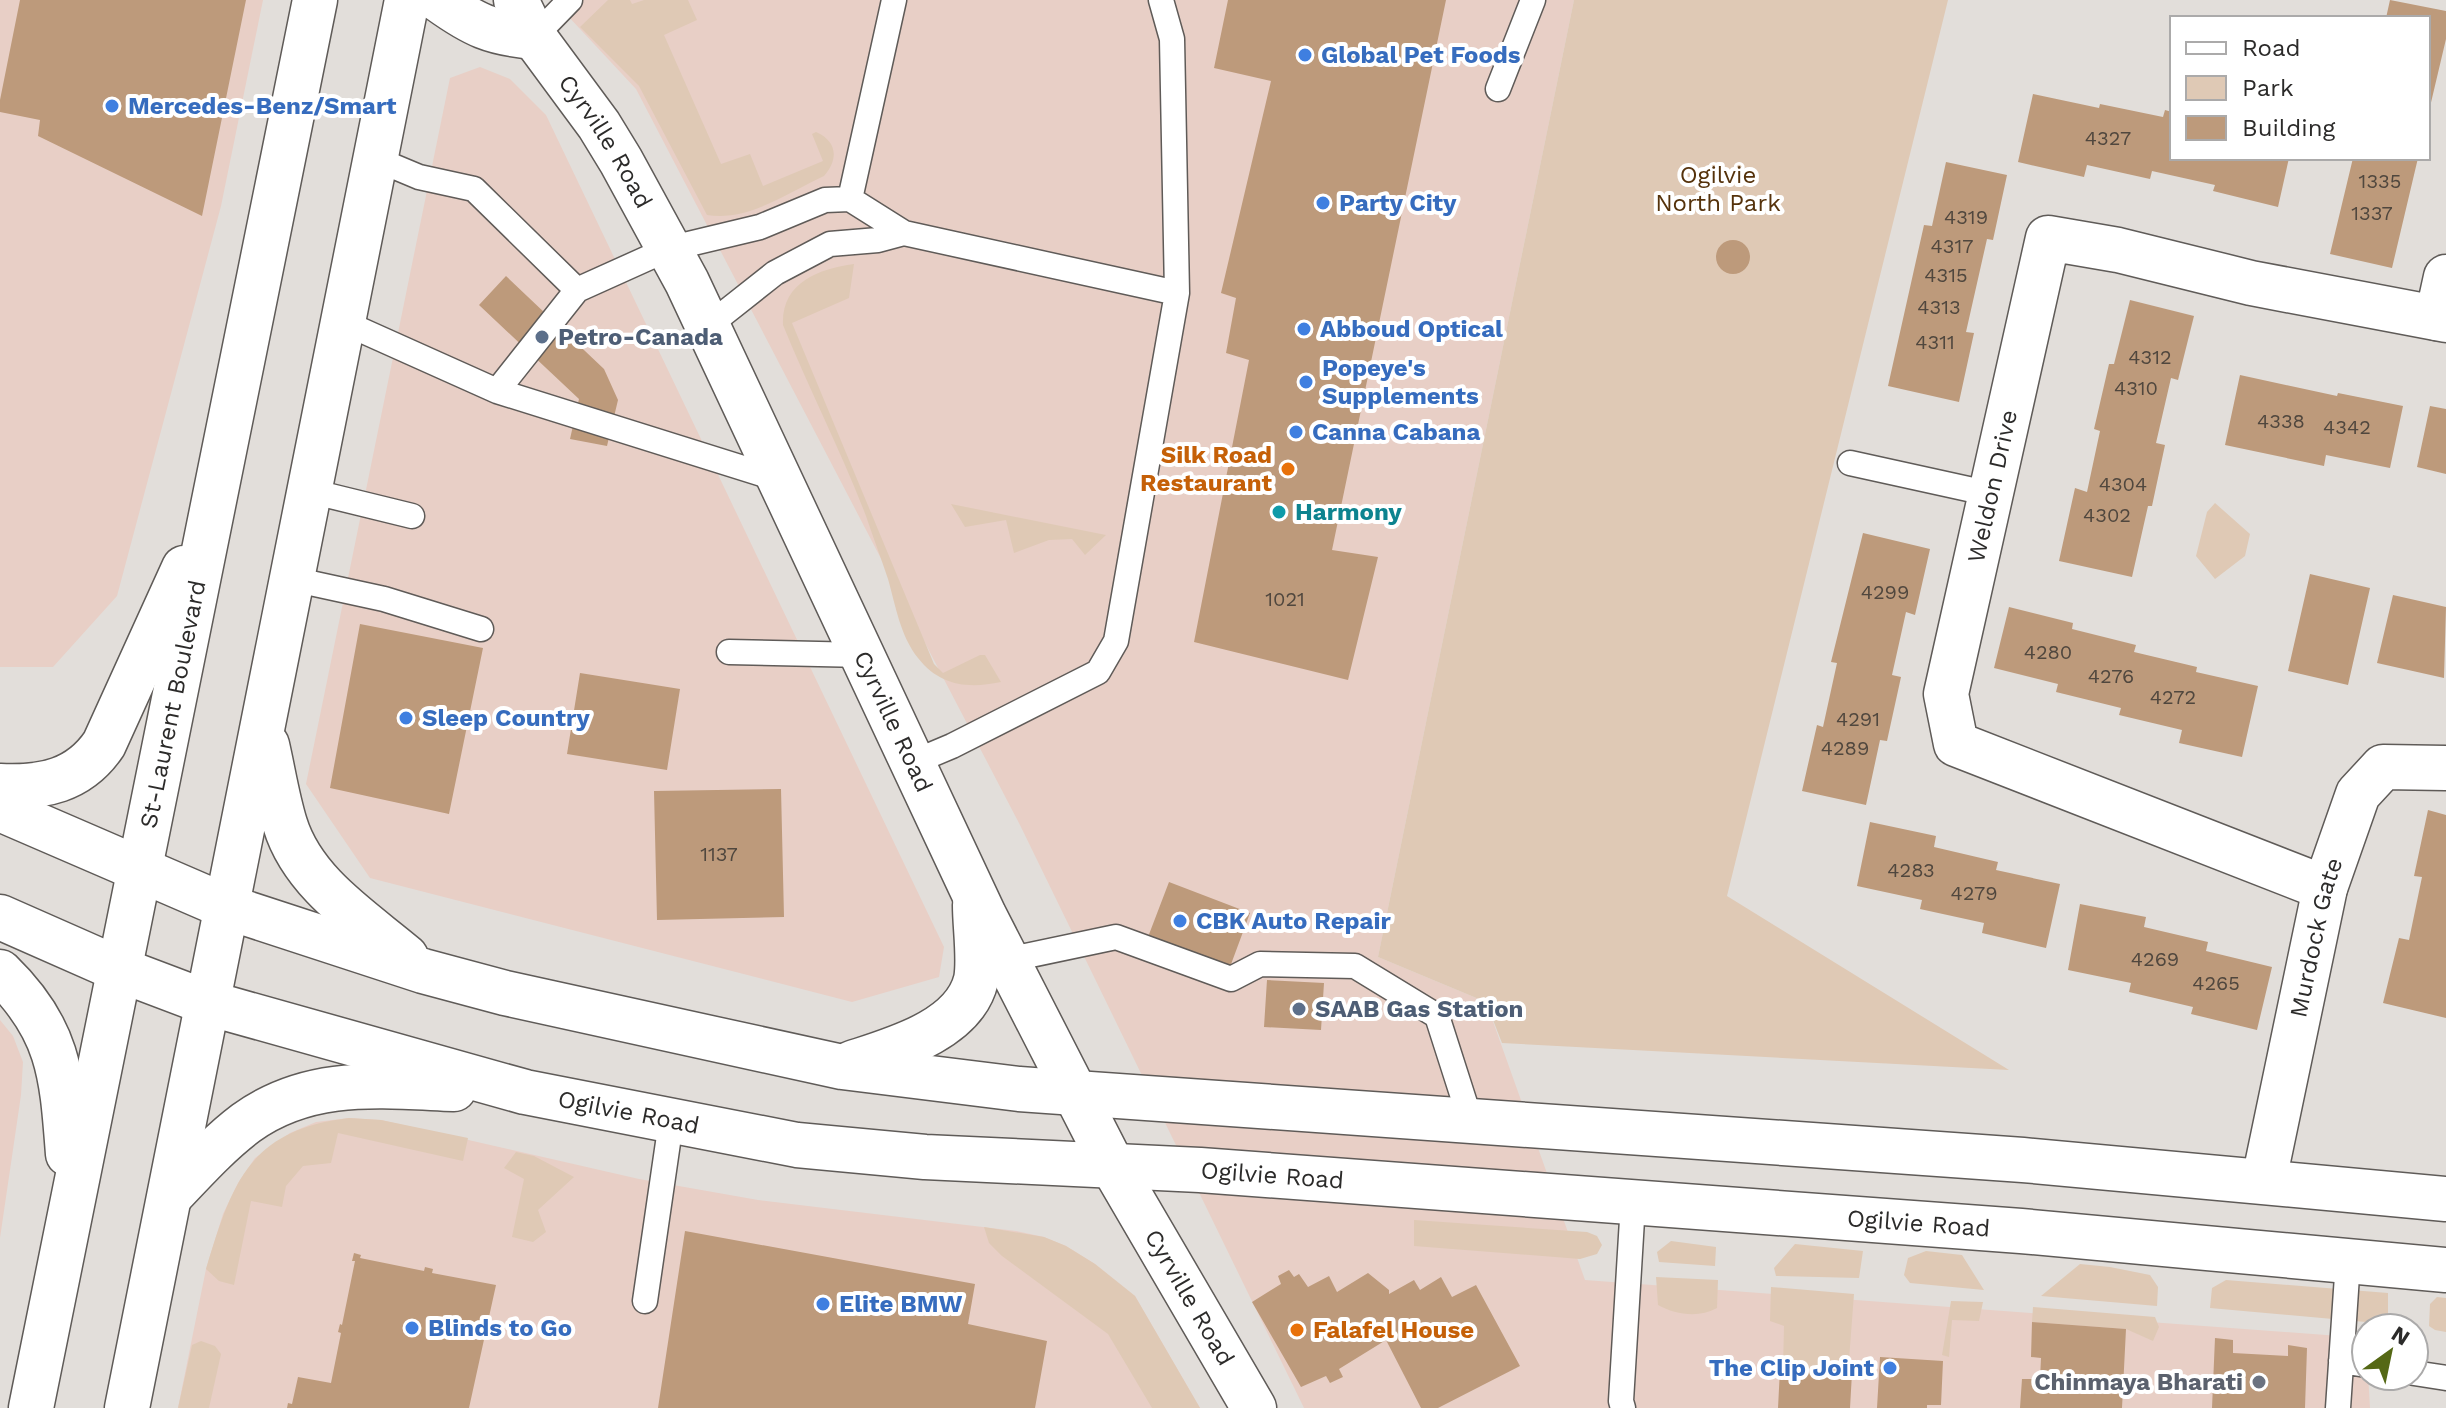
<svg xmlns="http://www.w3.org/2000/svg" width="2446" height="1408" viewBox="0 0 2446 1408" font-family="'Work Sans',sans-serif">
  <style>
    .commercial { fill: #e8cfc6 }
    .green { fill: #dfc9b5 }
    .building { fill: #bd9a7b }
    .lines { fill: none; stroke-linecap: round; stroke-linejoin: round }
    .lane-casing { stroke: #5f5b58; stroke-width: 27 }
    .street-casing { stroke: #5f5b58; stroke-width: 47 }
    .secondary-casing { stroke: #5f5b58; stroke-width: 47 }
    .lane { stroke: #fff; stroke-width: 24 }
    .street { stroke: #fff; stroke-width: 44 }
    .secondary { stroke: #fff; stroke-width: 44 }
    .shop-dot { fill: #3f7fe0; stroke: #fff; stroke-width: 3 }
    .service-dot { fill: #5c6f8a; stroke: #fff; stroke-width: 3 }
    .food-dot { fill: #e8710a; stroke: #fff; stroke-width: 3 }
    .culture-dot { fill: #0f9aa8; stroke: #fff; stroke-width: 3 }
    .worship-dot { fill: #6b7280; stroke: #fff; stroke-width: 3 }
    .labels { text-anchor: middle; stroke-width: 8; stroke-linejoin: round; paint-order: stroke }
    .number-label { font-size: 20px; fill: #50473e }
    .shop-label { font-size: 24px; font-weight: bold; fill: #366cbe; stroke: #fff; text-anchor: start }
    .street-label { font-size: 24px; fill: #2c2b2a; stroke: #fff }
    .park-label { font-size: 24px; fill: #55320b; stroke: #fff }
    .service-label { font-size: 24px; font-weight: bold; fill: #4e5e75; stroke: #fff; text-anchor: start }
    .food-label { font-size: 24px; font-weight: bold; fill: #c56008; stroke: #fff; text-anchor: end }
    .culture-label { font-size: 24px; font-weight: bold; fill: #0d838f; stroke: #fff; text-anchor: start }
    .worship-label { font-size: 24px; font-weight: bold; fill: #5b616d; stroke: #fff; text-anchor: end }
  </style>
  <rect width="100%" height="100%" fill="#e2deda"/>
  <path class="commercial" d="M0,0H263L221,206L117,596L53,667H0Z
    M553,0H1574L1378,957L1486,1002L1585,1280L2366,1338L2370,1408H1304L1020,825L636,89Z
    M480,67L510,79L546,115L944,947L939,977L852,1002L370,878L306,784L450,78Z
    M0,1020L13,1036L23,1062L21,1095L0,1238Z
    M349,1118L381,1120L639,1179L758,1200L1016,1231L1044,1237L1066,1246L1095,1264L1135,1296L1200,1408H178L206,1269L223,1214L238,1183L255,1158L290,1133L316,1122Z"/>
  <path class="green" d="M608,0H630L632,4L644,0H688L697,20L664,35L721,164L750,154L763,186L823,161L812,134L816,132C837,141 839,159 824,176C789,192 748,222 707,215L639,86L580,27Z
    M1574,0H1948L1727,896L2009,1070L1502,1043L1486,1002L1378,957Z
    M854,264L849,298L792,323L934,664L943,673L980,655H985L1001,682C968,689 940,686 918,658C900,635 896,607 888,579C881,558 873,537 866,516C841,451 809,389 783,325C781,283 818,269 854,264Z
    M2215,503L2250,534L2245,556L2215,579L2196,556L2207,512Z
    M951,504L1106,535L1085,555L1072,539L1049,540L1014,553L1006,520L965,527Z
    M349,1118L381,1120L468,1138L463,1161L338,1133L331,1163L303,1166L286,1186L282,1207L251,1201L234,1285L219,1281L206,1269C232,1183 249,1130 349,1118Z
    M516,1152L534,1156L574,1177L538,1210L546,1232L533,1242L512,1237L524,1179L504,1168Z
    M1414,1220L1587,1232L1597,1236L1602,1245L1597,1254L1580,1259L1414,1246Z
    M984,1227L1044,1237L1066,1246L1095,1264L1135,1296L1200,1408H1152L1108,1334L1002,1256L989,1243Z
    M1671,1241L1716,1247L1715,1266L1659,1262L1657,1252Z
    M1795,1244L1863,1251L1859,1278L1776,1276L1774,1268Z
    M1926,1251L1962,1255L1984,1290L1910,1283L1904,1275L1908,1258Z
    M2080,1264L2110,1267L2150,1275L2158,1287L2157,1306L2041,1296Z
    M1656,1277L1718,1280L1717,1308C1699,1318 1676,1315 1658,1305Z
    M2226,1280L2388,1293V1324L2210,1308L2212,1288Z
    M1771,1287L1854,1294L1848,1373L1783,1369L1784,1326L1770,1321Z
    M2437,1297L2446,1298V1332L2435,1330L2429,1326L2430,1304Z
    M1951,1301L1983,1302L1979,1321L1952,1320L1949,1357L1942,1355Z
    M2033,1307L2155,1317L2159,1327L2153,1341L2126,1329L2032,1322Z
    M201,1341L215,1346L221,1354L209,1408H178L192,1345Z"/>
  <path class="building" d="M20,0H246L202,216L38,136L40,120L0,112V100Z
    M1228,0H1446L1332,550L1378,557L1348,680L1194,642L1249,360L1226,353L1236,298L1221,293L1271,81L1214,68Z
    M2390,0L2446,11V39L2429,111L2428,18H2386Z
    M2033,94L2099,108L2100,104L2163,117L2165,110L2172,112V158H2289L2278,207L2213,191L2215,185L2152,171L2150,179L2087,165L2084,177L2018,162Z
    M2353,158H2418L2392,268L2330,254Z
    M1946,162L2007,175L1993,240L1987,239L1966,332L1974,333L1959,402L1888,386L1924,225L1932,226Z
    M1716 257a17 17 0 1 1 34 0a17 17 0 1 1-34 0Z
    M506,276L604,369L618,400L607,446L570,439L579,399L479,305Z
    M2130,300L2194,316L2178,380L2171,378L2156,443L2165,445L2152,506H2148L2132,577L2059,561L2075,488L2087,492L2100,431L2094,429L2109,364H2114Z
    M2240,375L2337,396L2338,393L2403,406L2390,468L2326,455L2324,466L2225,445Z
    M2430,406L2446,409V474L2417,467Z
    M1863,533L1930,549L1915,615L1906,612L1892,675L1901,677L1887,741L1880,740L1866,805L1802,791L1817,725L1823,727L1837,663L1831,662Z
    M2310,574L2370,588L2348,685L2288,671Z
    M2393,595L2446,607L2444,678L2377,663Z
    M2009,607L2073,623L2072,629L2136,645L2134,652L2197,667L2196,672L2258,686L2242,757L2179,743L2182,730L2119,715L2121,708L2056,692L2058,684L1994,668Z
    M360,624L483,648L449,814L330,788Z
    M580,673L680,689L667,770L567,754Z
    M781,789L784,917L657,920L654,791Z
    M2428,810L2446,815V1018L2383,1003L2399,938L2409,940L2422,877L2414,876Z
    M1870,822L1936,836L1934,847L1998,862L1996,870L2060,884L2046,948L1982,933L1984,923L1920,909L1922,900L1857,886Z
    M1169,882L1250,913L1230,967L1148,937Z
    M2080,904L2146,917L2144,927L2208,942L2206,951L2272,967L2257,1030L2191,1014L2193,1007L2129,992L2131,983L2068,970Z
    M1267,980L1324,983L1321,1030L1264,1027Z
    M685,1231L975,1284L968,1324L1047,1341L1035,1408H658Z
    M354,1253L361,1255L360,1258L424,1271L425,1267L433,1269L432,1273L496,1285L469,1408H287L288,1403L292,1404L298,1377L331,1383L341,1333L338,1332L340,1324L342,1325L355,1261H352Z
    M1289,1270L1294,1277L1299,1274L1308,1287L1329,1276L1337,1292L1368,1273L1389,1290V1294L1414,1280L1420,1290L1441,1277L1452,1297L1476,1285L1520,1366L1438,1408H1421L1386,1340L1339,1369L1343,1377L1330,1383L1326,1376L1301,1387L1252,1302L1281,1284L1278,1276Z
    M2032,1322L2126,1329L2122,1408H2020L2022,1379H2040L2041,1358L2031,1357Z
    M2215,1338L2233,1340V1353L2288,1356V1345L2307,1348L2305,1408H2212Z
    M1880,1357L1943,1361L1941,1405H1927V1408H1877Z
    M1780,1369L1852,1373L1850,1408H1778Z"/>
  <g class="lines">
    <g class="lane-casing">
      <path id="lane" d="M534,37L570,0
        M1498,89L1533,0
        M376,159L419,177L474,189L577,290L497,391
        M850,199L894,0
        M577,290L668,249L760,227L825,200L850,199L904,233L1177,293
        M343,322L497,391L781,480
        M708,326L775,273L830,244L878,240L904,233
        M1850,463L1991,494
        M310,491L412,516
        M292,579L384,599L481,629
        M729,652L864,655
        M914,762L952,746L1098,672L1116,641L1177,293L1172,39L1161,0
        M1007,960L1116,937L1231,979L1260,964L1355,966L1437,1016L1471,1122
        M645,1301L671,1122
        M2341,1361L2366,1365
        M2414,1373L2446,1378
        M1623,1408L1621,1401L1633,1203
        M2338,1408L2348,1261"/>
    </g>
    <g class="street-casing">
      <g id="street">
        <path d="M2437,318L2446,277"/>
        <path id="s1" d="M2325,888L1956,744L1946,694L2048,238L2118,250L2251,283L2446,320"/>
        <path id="s2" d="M2264,1180L2325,888L2358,794L2383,767L2446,768"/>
      </g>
    </g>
    <g class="secondary-casing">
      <g id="secondary">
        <path d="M439,0C474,25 491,33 534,37"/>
        <path id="s3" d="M516,0L534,37L599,125L621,161L687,282L984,915L1112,1165L1254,1408"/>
        <path d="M267,745C273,771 277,798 285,824C303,883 361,919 406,957"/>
        <path d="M0,786C43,788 79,781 104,744L184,568"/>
        <path d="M0,809L227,907L423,971L505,993L842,1067L1019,1089L2023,1160L2446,1199"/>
        <path id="s4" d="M0,917L118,969L208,1003L525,1092L797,1145L925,1157L1200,1170L2021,1231L2446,1270"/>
        <path d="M0,972C60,1030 62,1076 68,1154"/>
        <path d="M852,1063C895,1049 964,1030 976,980C980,960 975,927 975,905"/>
        <path d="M170,1196C194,1171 218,1144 246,1123C310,1077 380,1086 454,1089"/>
        <path id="s5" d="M31,1408L315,0"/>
        <path d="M127,1408L407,0"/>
      </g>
    </g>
    <use href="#lane" class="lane"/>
    <use href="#street" class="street"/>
    <use href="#secondary" class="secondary"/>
  </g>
  <g class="shop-dot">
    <circle cx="1305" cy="55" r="8"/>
    <circle cx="112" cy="106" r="8"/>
    <circle cx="1323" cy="203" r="8"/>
    <circle cx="1304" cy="329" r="8"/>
    <circle cx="1306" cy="382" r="8"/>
    <circle cx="1296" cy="432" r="8"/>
    <circle cx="406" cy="718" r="8"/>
    <circle cx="1180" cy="921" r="8"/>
    <circle cx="823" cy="1304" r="8"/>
    <circle cx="412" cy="1328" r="8"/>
    <circle cx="1890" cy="1368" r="8"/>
  </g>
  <g class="service-dot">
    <circle cx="542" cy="337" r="8"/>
    <circle cx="1299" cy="1009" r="8"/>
  </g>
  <g class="food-dot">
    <circle cx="1288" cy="469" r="8"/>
    <circle cx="1297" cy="1330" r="8"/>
  </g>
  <circle class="culture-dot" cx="1279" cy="512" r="8"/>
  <circle class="worship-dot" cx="2259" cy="1382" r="8"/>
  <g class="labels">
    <g class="number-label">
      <text x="2108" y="145">4327</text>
      <text x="2380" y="188">1335</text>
      <text x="2372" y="220">1337</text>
      <text x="1966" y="224">4319</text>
      <text x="1952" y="253">4317</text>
      <text x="1946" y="282">4315</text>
      <text x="1939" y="314">4313</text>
      <text x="1935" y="349">4311</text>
      <text x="2150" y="364">4312</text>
      <text x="2136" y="395">4310</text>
      <text x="2281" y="428">4338</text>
      <text x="2347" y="434">4342</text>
      <text x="2123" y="491">4304</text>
      <text x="2107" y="522">4302</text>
      <text x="1885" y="599">4299</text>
      <text x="1285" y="606">1021</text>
      <text x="2048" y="659">4280</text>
      <text x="2111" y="683">4276</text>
      <text x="2173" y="704">4272</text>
      <text x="1858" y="726">4291</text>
      <text x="1845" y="755">4289</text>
      <text x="719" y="861">1137</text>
      <text x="1911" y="877">4283</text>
      <text x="1974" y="900">4279</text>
      <text x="2155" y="966">4269</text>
      <text x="2216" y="990">4265</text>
    </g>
    <g class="shop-label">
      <text x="1321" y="63">Global Pet Foods</text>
      <text x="128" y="114">Mercedes-Benz/Smart</text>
      <text x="1339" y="211">Party City</text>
      <text x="1320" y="337">Abboud Optical</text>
      <text x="1322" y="376">Popeye's<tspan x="1322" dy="28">Supplements</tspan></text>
      <text x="1312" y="440">Canna Cabana</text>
      <text x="422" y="726">Sleep Country</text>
      <text x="1196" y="929">CBK Auto Repair</text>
      <text x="839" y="1312">Elite BMW</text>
      <text x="428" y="1336">Blinds to Go</text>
      <text x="1874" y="1376" text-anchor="end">The Clip Joint</text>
    </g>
    <g class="street-label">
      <text dy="8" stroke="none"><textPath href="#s3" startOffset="168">Cyrville Road</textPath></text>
      <text dy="8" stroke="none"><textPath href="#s1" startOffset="660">Weldon Drive</textPath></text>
      <text dy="8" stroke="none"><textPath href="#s5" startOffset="718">St-Laurent Boulevard</textPath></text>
      <text dy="8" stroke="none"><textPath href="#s3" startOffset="816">Cyrville Road</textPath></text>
      <text dy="8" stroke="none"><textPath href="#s2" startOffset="248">Murdock Gate</textPath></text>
      <text dy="8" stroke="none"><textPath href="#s4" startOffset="660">Ogilvie Road</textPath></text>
      <text dy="8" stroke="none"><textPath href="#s4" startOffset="1308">Ogilvie Road</textPath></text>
      <text dy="8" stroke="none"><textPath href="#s4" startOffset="1956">Ogilvie Road</textPath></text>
      <text dy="8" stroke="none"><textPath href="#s3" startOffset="1464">Cyrville Road</textPath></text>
    </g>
    <g class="park-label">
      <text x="1718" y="183">Ogilvie<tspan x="1718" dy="28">North Park</tspan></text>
    </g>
    <g class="service-label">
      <text x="558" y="345">Petro-Canada</text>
      <text x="1315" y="1017">SAAB Gas Station</text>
    </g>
    <g class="food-label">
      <text x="1272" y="463">Silk Road<tspan x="1272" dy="28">Restaurant</tspan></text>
      <text x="1313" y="1338" text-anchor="start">Falafel House</text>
    </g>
    <g class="culture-label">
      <text x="1295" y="520">Harmony</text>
    </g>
    <g class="worship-label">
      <text x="2243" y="1390">Chinmaya Bharati</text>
    </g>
  </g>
  <rect x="2170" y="16" width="260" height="144" fill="#ffffff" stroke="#abaaaa" stroke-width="2"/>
  <rect x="2186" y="42" width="40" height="12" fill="#ffffff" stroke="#abaaaa" stroke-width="2"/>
  <text x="2242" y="56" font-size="24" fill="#2c2b2a">Road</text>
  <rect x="2186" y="76" width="40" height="24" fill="#dfc9b5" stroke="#abaaaa" stroke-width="2"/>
  <text x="2242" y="96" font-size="24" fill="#2c2b2a">Park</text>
  <rect x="2186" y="116" width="40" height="24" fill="#bd9a7b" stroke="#abaaaa" stroke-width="2"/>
  <text x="2242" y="136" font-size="24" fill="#2c2b2a">Building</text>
  <g transform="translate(2390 1352) rotate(33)"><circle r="38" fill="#ffffff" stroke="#abaaaa" stroke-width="2"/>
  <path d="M0-6L14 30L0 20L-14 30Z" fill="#556815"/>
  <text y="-12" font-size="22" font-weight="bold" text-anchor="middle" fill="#2c2b2a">N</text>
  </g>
</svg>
